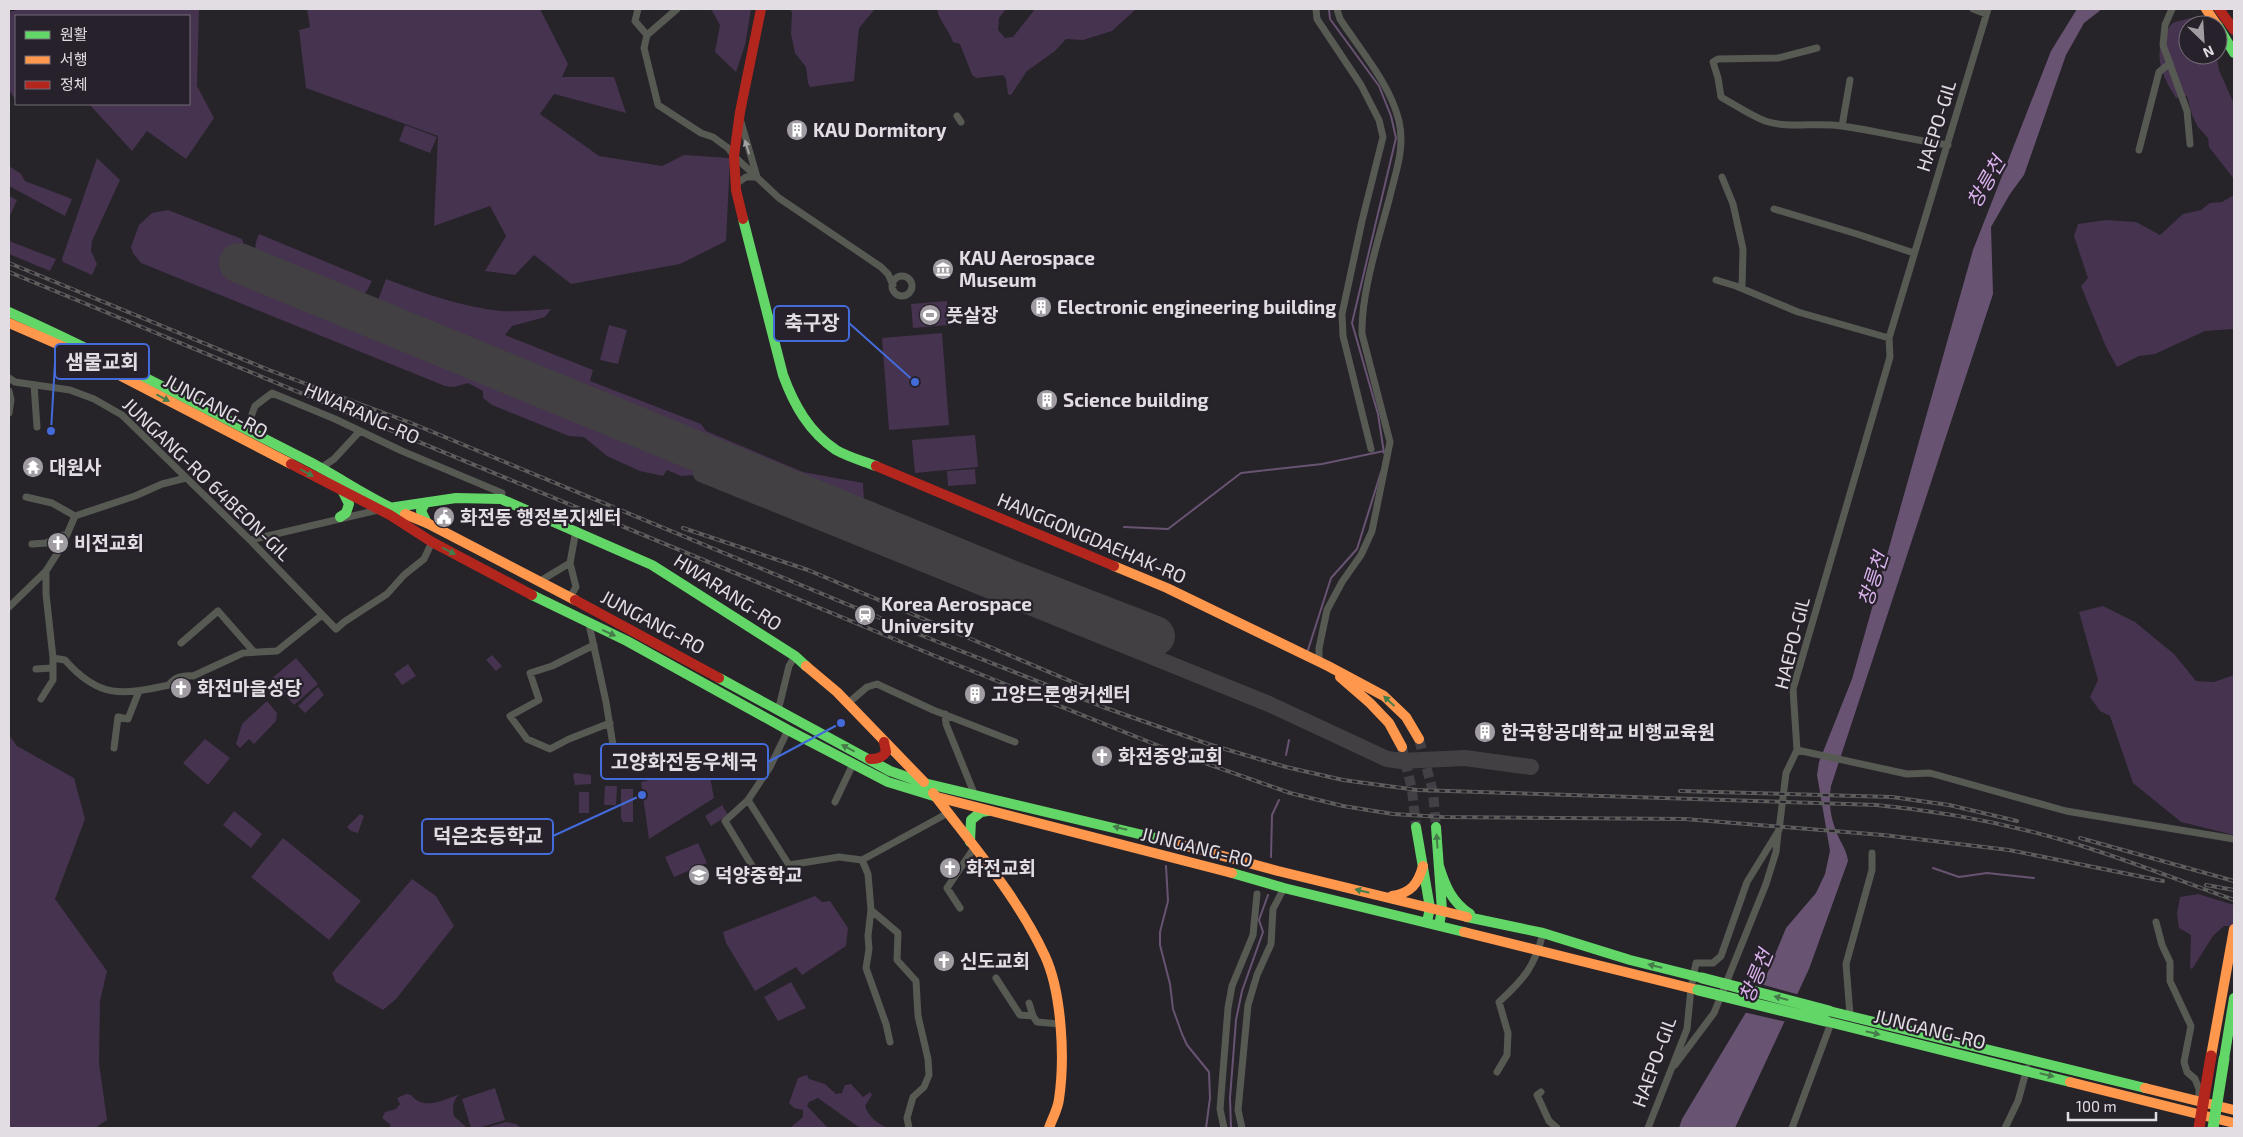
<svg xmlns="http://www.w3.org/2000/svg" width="2243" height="1137" viewBox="0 0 2243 1137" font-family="'Exo 2','Noto Sans KR',sans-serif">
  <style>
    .green { fill: #46334f }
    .water { fill: #685373 }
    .pier { fill: #262329 }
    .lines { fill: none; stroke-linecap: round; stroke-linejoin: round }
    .stream { stroke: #685373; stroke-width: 2 }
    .taxiway { stroke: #424042; stroke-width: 16 }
    .runway { stroke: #424042; stroke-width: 40 }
    .secondary-tunnel { stroke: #423f45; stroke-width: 10; stroke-dasharray: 10 5; stroke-linecap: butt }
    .street { stroke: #565a52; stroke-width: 7 }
    .fast { stroke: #63d668; stroke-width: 10 }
    .slow { stroke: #ff974d; stroke-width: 10 }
    .jam { stroke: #b3261e; stroke-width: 10 }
    .rail-casing { stroke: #5d5e5c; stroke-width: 4 }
    .rail { stroke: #27212b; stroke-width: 2; stroke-dasharray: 5.5; stroke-linecap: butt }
    .fast-bridge { stroke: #63d668; stroke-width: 11 }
    .jam-bridge { stroke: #b3261e; stroke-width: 11 }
    .oneway { fill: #a2a2a2 }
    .oneway2 { fill: #457c4a }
    .labels { text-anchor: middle; stroke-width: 4.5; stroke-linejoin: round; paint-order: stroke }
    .street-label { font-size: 19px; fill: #e1dde3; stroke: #27212b }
    .poi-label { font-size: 19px; font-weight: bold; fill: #e1dde3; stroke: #27212b; text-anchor: start }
    .water-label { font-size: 20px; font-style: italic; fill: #dab3ed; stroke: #27212b }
    .leader { fill: none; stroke: #446bda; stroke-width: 2 }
    .callout-dot { fill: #446bda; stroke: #27212b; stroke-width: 2 }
    .callout { fill: #27212b; stroke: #446bda; stroke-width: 2 }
    .callout-label { font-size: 20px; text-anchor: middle; font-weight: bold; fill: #e1dde3 }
  </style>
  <rect width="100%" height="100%" fill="#262329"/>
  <path class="green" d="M22,9H199L197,86L214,118L186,159L147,131L132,151L89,104H189V16H16V101L9,90V12Z
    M307,9H540L568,64L562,77H614L626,113L554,94L540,114L599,156L662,166L684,155L730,158L726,241L680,264L571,284L534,255L515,275L485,271L506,236L490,206L434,226L438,136L306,88L299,30L310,27Z
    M711,9H751L745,45L736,72L715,52L720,25Z
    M789,9H875L859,28L854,81L810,87L808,83L806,67L795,53L791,34L792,12Z
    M937,9H1006L999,18L998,30L1005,38L1013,37L1035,9H1136L1112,31L1083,40L1066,39L1055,51L1027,71L1011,95L1008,94L1006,79L1003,75L976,78L972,75L960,44L953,42C949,30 939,21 937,9Z
    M2200,16L2205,25H2188V55H2216L2219,70L2234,104V179L2209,147L2208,138L2198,127L2192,115L2187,96L2176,98C2164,79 2153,59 2164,36C2167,31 2169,26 2173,23C2179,20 2193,18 2200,16Z
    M405,125L437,137L430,153L399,141Z
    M97,158L120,180L92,241L91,251L97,264L92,275L63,262L62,259Z
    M9,166L21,174L25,181L72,199L65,216L9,186Z
    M2234,195V329L2205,331L2155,354L2139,356L2117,367L2106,347L2081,286L2088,278L2074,236L2078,224L2106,220L2136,222L2160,235L2183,214L2201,210L2210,203L2222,202Z
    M9,196L17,200L9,218Z
    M168,210L242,239L244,245L233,269L712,465L707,471L699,468L695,475L681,476L667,470L663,476L640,471L607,456L584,437L569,436L492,405L483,398V391L468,383L454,387L445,386L141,263L133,253L131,247L139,225L152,213Z
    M259,234L372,281C367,291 363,300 350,298L262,261C252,253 255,244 259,234Z
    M9,241L56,259L50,271L9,254Z
    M386,279C423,293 461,307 501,311C517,312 535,310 551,309L545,317L512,326L505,335L593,370L590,381L701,424L706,431L803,472L863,483L864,501L861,508L386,313L383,311L378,300Z
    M947,301L949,325L913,328L911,304Z
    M609,325L627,330L618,364L600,360Z
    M942,333L949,425L889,430L882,338Z
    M975,435L978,467L915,473L912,440Z
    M975,469L976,484L948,486L947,471Z
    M2103,606L2135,622L2174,654L2196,681L2214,682L2234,675V835L2181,822L2133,783L2110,716L2100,711L2090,697L2098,680L2079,612Z
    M492,655L502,666L496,671L486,660Z
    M296,658L318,684L294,705L271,679Z
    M408,664L416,676L402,685L394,674Z
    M318,687L324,695L305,713L298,706Z
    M267,701L277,713L276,721L254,744L249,739L240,748L236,744L242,724Z
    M9,735L17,746L74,778L85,819L55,899L107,971L100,1001L99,1063L107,1120L95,1128H9Z
    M205,739L230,758L208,785L183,763Z
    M708,766L714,798L649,839L641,782Z
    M575,773L591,775V784L575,785L573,775Z
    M605,786H617L616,805H604Z
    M621,789H633V822H623L621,818Z
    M579,792H589V813H579Z
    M722,805L728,815L711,826L705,816Z
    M234,811L262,834L251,848L223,825Z
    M360,814L364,816L358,833L351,831L347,827Z
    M283,838L361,901L329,940L251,877Z
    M698,843L707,863L674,877L665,857Z
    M412,879L436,896L454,926L396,999L383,1010L336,982L332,973Z
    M2198,894L2234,905V926H2224L2213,936L2192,969L2190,968L2191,935L2179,928L2177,913L2180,897Z
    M815,896L822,902L830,901L848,928L846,946L802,975L796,967L755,991L726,943L723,932Z
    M791,982L806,1008L778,1021L764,997Z
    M807,1075L809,1079L825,1084L836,1094L842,1093L845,1085L851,1084L863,1097L870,1092L872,1095L865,1106C869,1117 878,1125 889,1128H860L818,1098L809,1102L807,1106L828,1128H790L803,1117V1110L794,1108L789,1103L798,1078Z
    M495,1088L505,1120L478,1128H471L462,1099Z
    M406,1094L411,1095C424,1111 444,1100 460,1094C453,1100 452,1107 454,1116L467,1128H389L391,1125L382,1118L385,1112L396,1109L400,1104L397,1098Z
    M506,1122L516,1124L521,1128H485Z"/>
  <path class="water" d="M2077,9H2102L2084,23L2066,55L2024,175L2010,194L1991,227L1993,294L1831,786C1828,805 1831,820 1839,838C1843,846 1847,852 1848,861L1809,969L1735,1128H1679L1682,1119L1763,984L1786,928L1816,893L1825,874L1830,851L1817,775L1819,762L1852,679L1973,250L2051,51Z"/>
  <path class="pier" d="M1760,984L1800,995L1787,1022L1743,1012Z"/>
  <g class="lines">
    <path class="stream" d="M1329,9L1330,19L1379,86L1391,116L1396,138L1352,323L1378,414L1384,453
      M1124,527L1168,529L1241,473L1322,464L1384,451
      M1307,653L1331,578L1357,549L1381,472
      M1286,755L1289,740
      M1271,857L1272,815L1279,800
      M1166,866L1168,901L1160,932V945L1170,984L1173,1009L1182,1034L1187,1045L1209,1072L1210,1098L1206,1128
      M1933,868L1959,877L1987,873L2034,878
      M1231,1128L1230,1098L1236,1020L1242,991L1263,932L1259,920L1268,895"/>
    <path class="taxiway" d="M715,458L720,464L719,475L723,483
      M701,474L1269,704L1387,759L1401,761L1465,758L1531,767
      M869,542L876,525"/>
    <path class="runway" d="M239,263L1008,579L1155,636"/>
    <path class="secondary-tunnel" d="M1419,739L1433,792L1436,827
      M1402,747L1412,790L1416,827"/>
    <path class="street" d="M638,9L635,21L647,35
      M1316,9L1317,19L1361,85L1379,120L1383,137L1362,221L1342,314L1343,336L1371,449
      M1973,9L1986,14
      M2172,9L2165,25L2163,45L2187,111L2190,144
      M647,35L644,48L658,105L701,133L713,137L728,148L734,156L779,198L881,267L888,274L893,285
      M647,35L677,9
      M1817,48L1778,58L1718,59L1713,62L1718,78L1721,97C1735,105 1750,115 1765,121C1789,129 1816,122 1842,126C1877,131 1912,140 1948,145
      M957,116L961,122
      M1842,126L1850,80
      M2139,150L2159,72L2170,63
      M1722,177L1733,204L1743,249L1742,288
      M736,184L746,177H757L741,122
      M1774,209L1857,234L1914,253
      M892 286a10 10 0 1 1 20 0a10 10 0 1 1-20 0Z
      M1716,280L1736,286L1798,312L1889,338
      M9,378L15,382L70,390L94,399L122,415L250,540L336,629L344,622L387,594L404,575L424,559L432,542
      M34,385L37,427
      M9,391L11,400L9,413
      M246,430L255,406L272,393L335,419L402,451L502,493L501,499
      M321,468L334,459L360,431
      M186,478L162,484L135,496L75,516L62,546L46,571V594L53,658L65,660C99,699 122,695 169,685C174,677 184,675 193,676L243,653L277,651L322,615
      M26,497L52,503L75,516
      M250,540L378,510
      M32,544L46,543L63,535L66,536
      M540,581L570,563
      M570,597L576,587L570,563L576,530
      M9,607L46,571
      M589,624L606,702L613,745L617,758
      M181,643L218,611L254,652
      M594,645L552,666L530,673L539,700L510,716L527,739L550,749L569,739L610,723
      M1319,662V648L1327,610L1342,582L1361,555L1372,531L1390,442L1362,334C1361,292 1379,238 1390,196C1396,171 1405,148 1399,121C1390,84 1361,51 1340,19L1337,9
      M36,669L52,668
      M41,699L53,680V658
      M847,704L867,687L877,684L933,710L1015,742
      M778,711L789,666L795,656
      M945,714L946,724L974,793
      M114,748L118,717L128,719L139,691
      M1797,750L1907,774L1930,773L2066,811L2234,839
      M748,800L789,865L839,857L862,860
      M835,802L853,764
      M862,860L868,874L871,910L868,936L869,949L866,968L886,1024L890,1042
      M862,860L948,813
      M760,879L725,821L748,800L770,767L788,730
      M960,908L947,888L974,848
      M871,910L898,933L897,960L916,981L918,1016L928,1059L929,1075L924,1087L913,1097L907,1118L909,1128
      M2156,922L2162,945L2170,962V981L2191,1026L2184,1062L2187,1072L2195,1079L2199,1089V1097
      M996,978L1020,1015L1033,1016L1037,1022L1060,1024
      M1029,1003L1033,1016
      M1850,1015L1846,964L1872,870V853
      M1675,1065L1714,1013L1766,884L1776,852L1778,833
      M1497,1072L1507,1055L1508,1033L1499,1002C1524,979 1535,966 1543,933
      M1541,1092L1537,1095L1549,1121L1557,1128
      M1224,1128L1220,1109L1228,1008L1232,986L1253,935L1257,894
      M1242,1128L1238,1110L1248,1005L1257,975L1271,944L1273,909L1284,888
      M1648,1128L1687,1029L1691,988L1696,963H1713L1721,956L1747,882L1779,830L1786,773L1797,750L1793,689L1890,357L1889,338L1988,9
      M1792,1128L1831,1023
      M2005,1128L2018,1101L2027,1068"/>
    <path class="fast" d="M2218,26L2234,53
      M743,219L783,375C794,405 809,432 836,450C848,457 863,461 876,466
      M9,312C111,358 209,411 308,461C341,478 371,500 405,514
      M425,503L421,511L427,523
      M389,508L456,498L501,499L652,565L795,656L806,666
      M340,517L346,513L349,504L343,492
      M532,595L627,641L788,730L888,782L937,797
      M719,678L890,771L924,783L1164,840
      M1416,827L1430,908L1427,922
      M1436,827L1442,910L1439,925
      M970,842L971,820L981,812L988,811
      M1439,866C1445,886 1452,902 1470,914
      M1232,873L1284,888L1464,932
      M1467,917L1543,933L1630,960L1702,978
      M1829,1011L2145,1088
      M1825,1021L2070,1082
      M2224,1059L2234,998"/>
    <path class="slow" d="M2206,9L2217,25
      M9,323L71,350L291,464
      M405,514L427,523L575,600
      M1114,566L1167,588L1328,666L1384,696L1406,717L1419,739
      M806,666L837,692L924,782
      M1340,677L1370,703L1389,723L1402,747
      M933,793C972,845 1018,897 1045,956C1062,993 1065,1059 1059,1099C1058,1109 1052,1119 1049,1128
      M937,797L1232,873
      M1164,840L1278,871L1467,917
      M1392,896C1411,893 1418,884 1423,866
      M1464,932L1698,990
      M2211,1056L2234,929
      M2070,1082L2234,1123
      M2145,1088L2234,1110"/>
    <path class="jam" d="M2219,9L2234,30
      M743,219L736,190L734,156L740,112L761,9
      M291,464L390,515L432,542L532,595
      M876,466L1114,566
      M575,600L719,678
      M870,759C877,759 882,758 886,752L884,742"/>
    <g class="rail-casing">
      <path id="rail" d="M9,263L269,370L411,423L938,642L1103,707L1208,744L1286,767L1343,780L1417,790L1876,805C1941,811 2004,823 2066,841C2123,858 2178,880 2234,900
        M9,272L940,658L1179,754L1290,793L1343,806L1393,814L1442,817L1685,819L1883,835L2009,850L2163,881
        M683,528L808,570L1101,694
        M1680,791L1892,797L1949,805L2017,821
        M2080,838L2234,881
        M2206,885L2234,890"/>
    </g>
    <use href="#rail" class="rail"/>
    <path class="fast-bridge" d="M1702,978L1829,1011
      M1698,990L1825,1021
      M2213,1128L2224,1059"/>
    <path class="jam-bridge" d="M2199,1128L2211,1056"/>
  </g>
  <defs><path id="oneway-solid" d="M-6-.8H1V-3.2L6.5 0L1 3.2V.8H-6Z" transform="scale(1.25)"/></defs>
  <use class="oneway" href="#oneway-solid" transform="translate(747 147) rotate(-107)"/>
  <g class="oneway2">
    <use href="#oneway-solid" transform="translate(163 398) rotate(28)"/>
    <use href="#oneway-solid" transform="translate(307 473) rotate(28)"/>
    <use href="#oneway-solid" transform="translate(449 551) rotate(27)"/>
    <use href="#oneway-solid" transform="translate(609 633) rotate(24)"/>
    <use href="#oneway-solid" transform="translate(1389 701) rotate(-137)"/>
    <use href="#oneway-solid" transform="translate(848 748) rotate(-152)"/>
    <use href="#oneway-solid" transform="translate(1120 828) rotate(-166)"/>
    <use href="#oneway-solid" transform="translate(1437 841) rotate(-94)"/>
    <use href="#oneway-solid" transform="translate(1362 891) rotate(-166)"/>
    <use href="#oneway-solid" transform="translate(1655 966) rotate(-166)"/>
    <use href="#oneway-solid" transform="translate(1781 998) rotate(-165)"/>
    <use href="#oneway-solid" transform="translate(1873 1033) rotate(14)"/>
    <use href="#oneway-solid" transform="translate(2047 1075) rotate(13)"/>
  </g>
  <defs>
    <g id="building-disc" transform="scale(1.125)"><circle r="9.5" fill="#a09ca2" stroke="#27212b"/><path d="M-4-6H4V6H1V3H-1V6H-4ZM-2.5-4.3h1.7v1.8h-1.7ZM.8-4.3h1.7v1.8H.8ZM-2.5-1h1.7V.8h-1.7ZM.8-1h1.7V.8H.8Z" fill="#fff"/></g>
    <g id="museum-disc" transform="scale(1.125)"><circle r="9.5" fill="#a09ca2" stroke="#27212b"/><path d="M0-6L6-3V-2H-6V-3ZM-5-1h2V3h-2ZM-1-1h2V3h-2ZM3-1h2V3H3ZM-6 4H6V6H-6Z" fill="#fff"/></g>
    <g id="stadium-disc" transform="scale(1.125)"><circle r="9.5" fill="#a09ca2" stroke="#27212b"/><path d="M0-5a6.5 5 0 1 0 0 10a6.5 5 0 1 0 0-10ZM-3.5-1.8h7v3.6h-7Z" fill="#fff"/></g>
    <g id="temple-disc" transform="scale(1.125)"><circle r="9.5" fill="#a09ca2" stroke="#27212b"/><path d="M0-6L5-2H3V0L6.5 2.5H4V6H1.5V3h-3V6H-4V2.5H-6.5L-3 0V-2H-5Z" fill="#fff"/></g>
    <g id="civic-disc" transform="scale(1.125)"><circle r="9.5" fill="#a09ca2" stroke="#27212b"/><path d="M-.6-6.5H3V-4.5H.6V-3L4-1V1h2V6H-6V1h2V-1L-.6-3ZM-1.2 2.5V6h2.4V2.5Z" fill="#fff"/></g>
    <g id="church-disc" transform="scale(1.125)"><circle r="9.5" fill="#a09ca2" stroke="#27212b"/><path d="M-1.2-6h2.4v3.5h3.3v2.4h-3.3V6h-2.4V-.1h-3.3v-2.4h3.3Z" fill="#fff"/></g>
    <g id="station-disc" transform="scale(1.125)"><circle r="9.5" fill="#a09ca2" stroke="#27212b"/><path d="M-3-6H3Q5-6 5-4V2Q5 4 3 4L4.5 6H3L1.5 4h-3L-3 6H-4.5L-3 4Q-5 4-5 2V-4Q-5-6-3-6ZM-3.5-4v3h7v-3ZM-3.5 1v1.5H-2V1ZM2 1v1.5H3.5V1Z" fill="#fff"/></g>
    <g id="school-disc" transform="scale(1.125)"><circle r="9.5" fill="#a09ca2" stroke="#27212b"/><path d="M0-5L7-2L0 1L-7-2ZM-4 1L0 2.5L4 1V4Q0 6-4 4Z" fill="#fff"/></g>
  </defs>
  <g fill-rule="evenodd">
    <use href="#building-disc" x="797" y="130"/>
    <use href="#museum-disc" x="943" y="269"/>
    <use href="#building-disc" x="1041" y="307"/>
    <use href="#stadium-disc" x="930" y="315"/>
    <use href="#building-disc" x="1047" y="400"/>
    <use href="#temple-disc" x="33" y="467"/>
    <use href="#civic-disc" x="444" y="517"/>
    <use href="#church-disc" x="58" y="543"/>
    <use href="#station-disc" x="865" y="615"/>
    <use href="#church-disc" x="181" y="688"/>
    <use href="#building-disc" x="975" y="694"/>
    <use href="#building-disc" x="1485" y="732"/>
    <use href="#church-disc" x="1102" y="756"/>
    <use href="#church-disc" x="950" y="868"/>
    <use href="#school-disc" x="699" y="875"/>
    <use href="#church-disc" x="944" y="961"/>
  </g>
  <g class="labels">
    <g class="street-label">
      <text transform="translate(1936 126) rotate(-73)" y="7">HAEPO-GIL</text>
      <text transform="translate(216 406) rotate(28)" y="7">JUNGANG-RO</text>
      <text transform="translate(362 413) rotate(24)" y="7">HWARANG-RO</text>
      <text transform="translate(207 479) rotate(44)" y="7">JUNGANG-RO 64BEON-GIL</text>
      <text transform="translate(1092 538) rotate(23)" y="7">HANGGONGDAEHAK-RO</text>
      <text transform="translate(728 592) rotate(33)" y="7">HWARANG-RO</text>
      <text transform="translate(653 622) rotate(28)" y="7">JUNGANG-RO</text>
      <text transform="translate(1792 643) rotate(-76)" y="7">HAEPO-GIL</text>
      <text transform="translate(1197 847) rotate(14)" y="7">JUNGANG-RO</text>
      <text transform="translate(1930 1029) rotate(14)" y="7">JUNGANG-RO</text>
      <text transform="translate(1654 1062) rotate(-70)" y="7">HAEPO-GIL</text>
    </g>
    <g class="poi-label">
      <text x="813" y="137">KAU Dormitory</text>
      <text x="959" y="265">KAU Aerospace<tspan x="959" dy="22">Museum</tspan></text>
      <text x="1057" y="314">Electronic engineering building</text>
      <text x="946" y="322">풋살장</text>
      <text x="1063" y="407">Science building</text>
      <text x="49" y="474">대원사</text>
      <text x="460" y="524">화전동 행정복지센터</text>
      <text x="74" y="550">비전교회</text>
      <text x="881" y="611">Korea Aerospace<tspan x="881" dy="22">University</tspan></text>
      <text x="197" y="695">화전마을성당</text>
      <text x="991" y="701">고양드론앵커센터</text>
      <text x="1501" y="739">한국항공대학교 비행교육원</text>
      <text x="1118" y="763">화전중앙교회</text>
      <text x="966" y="875">화전교회</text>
      <text x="715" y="882">덕양중학교</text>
      <text x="960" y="968">신도교회</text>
    </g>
    <g class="water-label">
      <text transform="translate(1986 182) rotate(-60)" y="7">창릉천</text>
      <text transform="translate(1873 579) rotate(-72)" y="7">창릉천</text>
      <text transform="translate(1756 976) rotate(-67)" y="7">창릉천</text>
    </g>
  </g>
  <path class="leader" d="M915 382L849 323M51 431L55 362M841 723L768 762M642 795L553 836"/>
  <g class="callout-dot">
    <circle cx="915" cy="382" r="5"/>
    <circle cx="51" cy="431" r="5"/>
    <circle cx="841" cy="723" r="5"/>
    <circle cx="642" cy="795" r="5"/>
  </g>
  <g class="callout">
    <rect x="774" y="306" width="75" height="35" rx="5"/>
    <rect x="55" y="344" width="94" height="35" rx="5"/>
    <rect x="601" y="744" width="167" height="35" rx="5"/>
    <rect x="422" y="819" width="131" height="35" rx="5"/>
  </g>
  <g class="callout-label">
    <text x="812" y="330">축구장</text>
    <text x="102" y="369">샘물교회</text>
    <text x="684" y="769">고양화전동우체국</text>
    <text x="488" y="843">덕은초등학교</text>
  </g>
  <rect width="2243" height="1137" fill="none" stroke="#e1dde3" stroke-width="20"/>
  <rect x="15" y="15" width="175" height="90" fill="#27212b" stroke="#716c75"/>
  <rect x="25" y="31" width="25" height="8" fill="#63d668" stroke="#716c75"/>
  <text x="60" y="40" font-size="15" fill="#e1dde3">원활</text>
  <rect x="25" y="56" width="25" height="8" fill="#ff974d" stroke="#716c75"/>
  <text x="60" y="65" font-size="15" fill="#e1dde3">서행</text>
  <rect x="25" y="81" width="25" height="8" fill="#b3261e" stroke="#716c75"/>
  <text x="60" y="90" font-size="15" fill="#e1dde3">정체</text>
  <g transform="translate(2203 40) rotate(155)"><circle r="24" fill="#27212b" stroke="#716c75"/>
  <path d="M0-4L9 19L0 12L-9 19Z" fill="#a09ca2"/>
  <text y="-8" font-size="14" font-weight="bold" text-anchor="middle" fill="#e1dde3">N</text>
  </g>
  <path d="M2068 1112v8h88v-8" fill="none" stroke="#e1dde3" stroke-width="2.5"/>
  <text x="2076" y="1112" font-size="15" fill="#e1dde3" stroke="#27212b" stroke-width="4" paint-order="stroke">100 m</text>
</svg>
